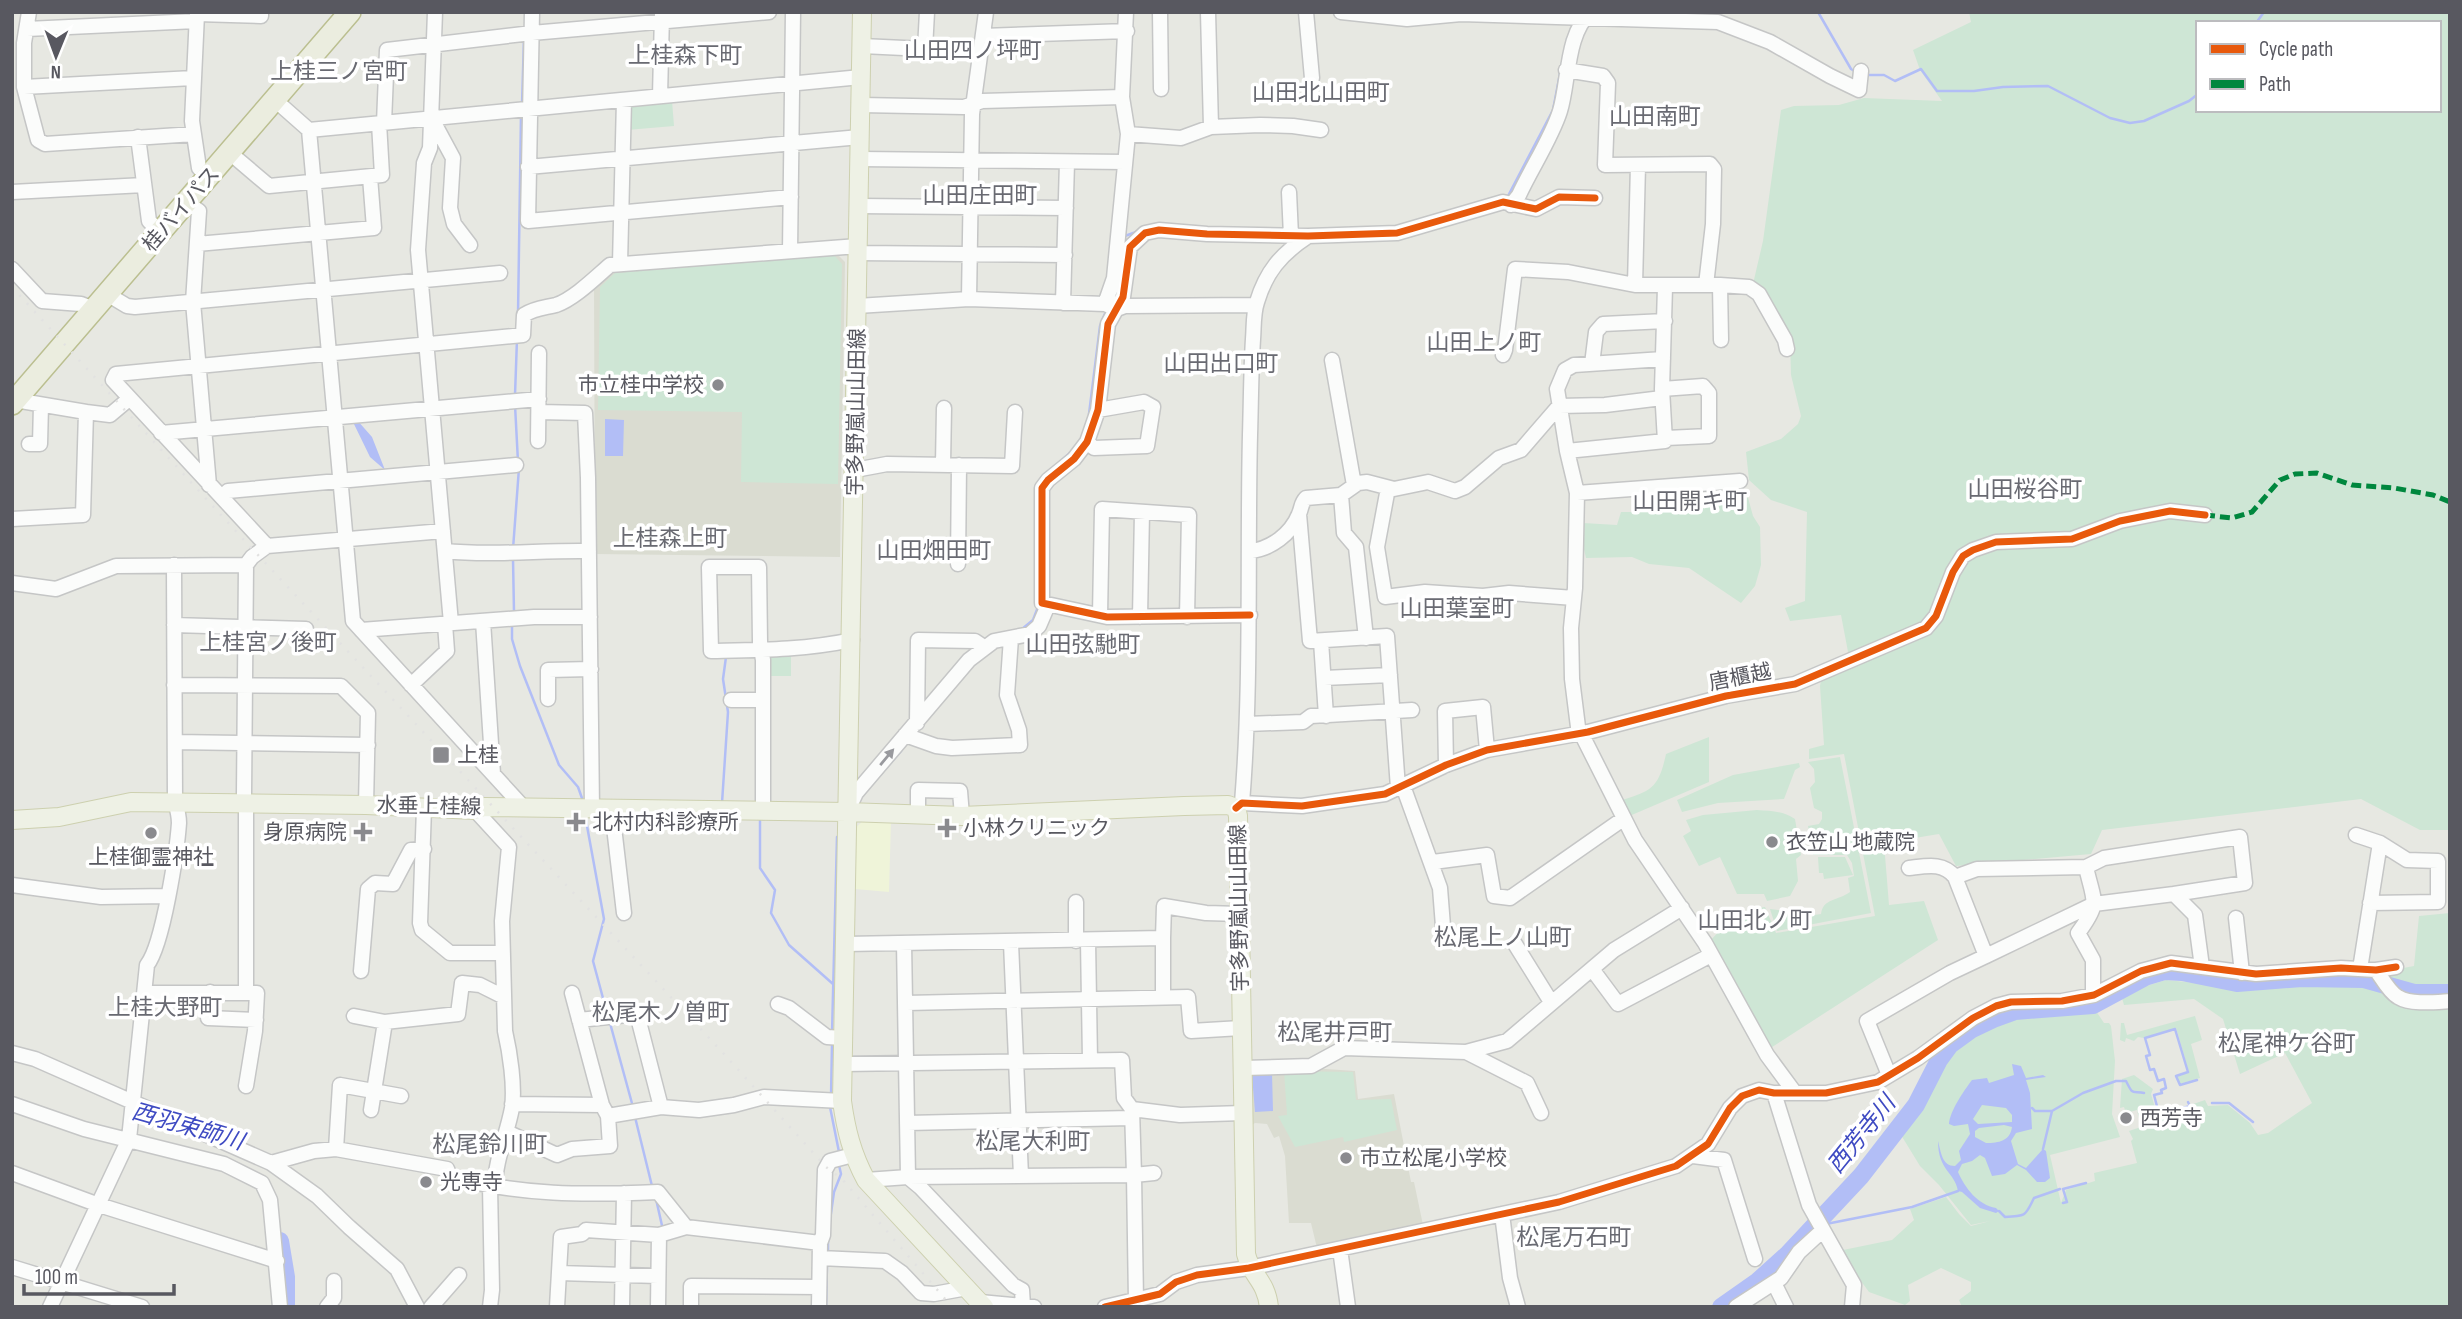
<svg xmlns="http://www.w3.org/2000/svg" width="2462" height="1319" viewBox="0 0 2462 1319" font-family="'Sofia Sans Condensed','Noto Sans JP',sans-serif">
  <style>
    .commercial { fill: #eff4d9 }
    .education { fill: #dadcd1 }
    .green { fill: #cee6d5; fill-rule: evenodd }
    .water { fill: #b2bef6; fill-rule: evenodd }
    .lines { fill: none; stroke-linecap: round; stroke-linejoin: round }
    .stream { stroke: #b2bef6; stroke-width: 2.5 }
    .river { stroke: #b2bef6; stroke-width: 18 }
    .minor-casing { stroke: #c5c6c6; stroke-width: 17 }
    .major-casing { stroke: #cdd0af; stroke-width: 20 }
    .highway-casing { stroke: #bbbf90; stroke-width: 24 }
    .minor { stroke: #fbfcfb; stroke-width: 14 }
    .major { stroke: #eef1e5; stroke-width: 18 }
    .highway { stroke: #ebeddf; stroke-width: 21 }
    .rail { stroke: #e2e2e1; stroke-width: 2.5; stroke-dasharray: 2 9; stroke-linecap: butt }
    .quiet { stroke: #00873e; stroke-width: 5; stroke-dasharray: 10 5; stroke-linecap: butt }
    .cycleway-casing { stroke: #fff; stroke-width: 11 }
    .cycleway { stroke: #e8590c; stroke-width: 7 }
    .oneway { fill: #999a9e }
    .poi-dot { fill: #8a8a8e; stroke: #fff; stroke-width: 2.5 }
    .labels { text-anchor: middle; stroke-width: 7; stroke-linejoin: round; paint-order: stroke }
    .street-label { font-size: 21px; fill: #585860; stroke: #fff }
    .poi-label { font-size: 21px; fill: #585860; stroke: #fff; text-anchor: start }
    .neighbourhood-label { font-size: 23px; fill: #696a72; stroke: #fff }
    .water-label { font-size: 23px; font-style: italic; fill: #3e4ac2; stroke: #fff }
  </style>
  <rect width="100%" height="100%" fill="#e7e8e2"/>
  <path class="commercial" d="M864,820H891L889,892L855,889V828Z"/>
  <path class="education" d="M836,253L845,262L840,557L595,554L594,285L610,271Z
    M1311,1068L1355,1071L1358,1099L1394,1094L1411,1182H1414L1423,1225L1317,1248L1311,1223H1289L1285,1156L1279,1136L1274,1138L1267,1124L1255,1123L1250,1126V1070Z"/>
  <path class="green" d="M1969,12H2450V830H2420L2361,799L2102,830L2091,854L1956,866L1939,834L1884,843L1889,905L1924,901L1938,940L1769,1049L1709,942C1729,921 1736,911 1765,907L1776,933L1875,916L1844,754L1809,759V749L1824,745L1820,686L1823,670L1849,657L1841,615L1790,621L1785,608L1805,601L1807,512L1771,500L1749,480L1746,452L1781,439L1798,424L1801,416L1791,375L1790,339L1761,285L1753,284L1763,241L1781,110L1794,106L1839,105L1864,98L1942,101L1920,70L1913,50L1971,22ZM2198,23H2439V110H2198Z
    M672,101L674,126L627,130V111L632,106Z
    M834,255L842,264L838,484L741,482L742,412L598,410L600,287L615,273Z
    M1747,494L1753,516L1760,527L1761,565L1755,586L1741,603L1689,568L1649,564L1632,557L1586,558L1583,545V523L1617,525L1621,512H1675L1680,498Z
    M773,655H791V676H769V661Z
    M1709,737V782L1627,817L1622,800C1653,791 1659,786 1666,754Z
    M1840,757L1871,913L1777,931L1770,909L1785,911L1801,917L1821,914C1823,898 1838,901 1850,892L1848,878L1854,876L1852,863L1847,855H1813L1808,826L1819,824L1822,819V812L1814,808L1810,788L1815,782L1814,769L1808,762Z
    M1799,763L1800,767L1795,770L1784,799L1718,803L1682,812L1677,800L1733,775Z
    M1757,810C1771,811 1783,811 1795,819L1801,855L1796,859L1798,881L1790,896L1767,901L1764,894H1737L1720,857L1699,866L1683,836L1691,831L1686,820L1703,815Z
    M1818,857H1845L1853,875L1824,879L1823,873H1819Z
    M2450,913V1307H1962L1959,1300L1971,1291V1282L1941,1268L1908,1285L1910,1301L1905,1305L1869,1292L1842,1255L1843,1250L1892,1240L1914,1220L1910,1209L1946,1197L1959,1214L1971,1226L1990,1221L1971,1225L1939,1185L1920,1166L1901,1135L1923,1104L1952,1049L2009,1019L2096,1011L2104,1023H2109L2111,1026L2115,1061L2112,1114L2120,1137L2050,1155L2061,1203L2066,1190L2095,1181L2094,1173L2137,1163L2131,1141L2133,1139L2129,1131L2141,1127L2137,1110L2126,1113L2124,1107L2120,1108L2122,1079L2134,1075L2153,1089L2151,1094L2156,1111H2160L2161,1115L2205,1100L2208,1106L2228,1105L2250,1123L2258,1135L2268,1133L2312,1103L2285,1053L2240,1074L2223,1019L2194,999L2124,1005L2122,998L2143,987L2166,980L2237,987L2267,986L2329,982L2414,966L2419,916Z
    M2195,1016L2202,1040L2191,1044L2200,1078L2179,1084L2177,1076L2189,1072L2176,1028L2144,1038L2138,1037L2134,1041L2126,1038L2125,1042L2120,1040L2121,1023H2124L2127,1035Z
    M1284,1071L1353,1072L1356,1100L1391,1099L1397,1130L1344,1142L1343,1137L1295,1147L1278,1116L1287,1115Z"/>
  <path class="water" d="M605,419L624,420L623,456H605Z
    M357,420L372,437L385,470L370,457L353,422Z
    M2012,1064L2021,1066L2026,1078L2043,1075L2046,1077L2026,1080L2030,1093L2032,1129L2016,1133L2011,1141L2018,1164L2026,1168L2043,1149L2046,1151L2050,1178L2045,1182H2037L2026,1170L2017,1165L2005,1174L1992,1176L1985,1158L1980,1155L1972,1161L1962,1164L1958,1172C1965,1188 1978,1205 1996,1208L1999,1211L1996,1213L1980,1208L1962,1192L1958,1191C1955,1172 1938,1171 1938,1141C1941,1152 1942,1166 1955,1166L1961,1160L1959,1151L1970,1134L1968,1124L1954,1126L1949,1124C1950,1111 1963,1092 1972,1080L1987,1078L1989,1083L2014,1075ZM1982,1105L2006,1108L2012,1115V1122L1978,1124L1973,1119ZM2004,1125L2012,1127C2010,1141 1999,1143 1986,1143L1975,1137V1131L1979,1128Z
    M1272,1073L1273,1111L1255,1112L1252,1075Z"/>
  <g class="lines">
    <path class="stream" d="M1712,12H1716
      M1818,12L1851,69L1856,72
      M2256,23L2264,12
      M1567,39L1573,27
      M1865,75H1884L1895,81L1921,69L1937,91H1974L2003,87L2048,86L2110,118L2130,123L2144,121L2189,101L2198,94
      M522,105L524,38
      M1508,196L1553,110L1564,53
      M1122,237L1139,231
      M518,315L521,115
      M515,395L517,339
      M515,405L518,462
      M1089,414L1100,326L1106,311
      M1061,461L1072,451
      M513,549L519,468
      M513,559L514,612
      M512,625V639L520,666L559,765L578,787L583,801
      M1022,629L1033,620L1038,607
      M873,783L901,751
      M722,803L728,712L723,679L726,657
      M585,815L604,919L593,961L607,1013
      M760,818V868L775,890L771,913L789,945L833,984
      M610,1023L633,1107
      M832,1034L837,837
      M831,1097L832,1044
      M2188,1102L2190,1106L2169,1112L2168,1107L2158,1110L2154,1095L2162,1093L2161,1090L2166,1088L2164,1079L2158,1081L2154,1069L2150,1070L2146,1056L2150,1055L2145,1038L2175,1029L2188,1072L2176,1076L2180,1085L2197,1080
      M2212,1103H2229L2253,1122
      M830,1107L839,1152
      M2032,1108L2035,1111H2052L2083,1093L2116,1081H2126C2133,1095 2131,1091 2144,1093
      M635,1117L652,1186
      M2043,1149L2052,1111
      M2063,1189L2086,1183
      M2063,1189L2067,1202L2063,1203
      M656,1199L663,1230
      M1999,1211L2005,1217C2027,1216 2025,1216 2034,1198L2060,1189
      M830,1220L834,1192L841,1174L839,1165
      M1826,1224L1912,1207L1958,1191
      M828,1254V1240
      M826,1307L827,1265"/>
    <path class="river" d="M280,1241L286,1277V1307
      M1721,1307L1758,1281L1788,1254L1861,1176L1916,1105L1939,1060L1950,1045L1972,1029L1993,1019L2015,1011L2093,1005L2145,977L2165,971L2182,972L2237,983L2302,978L2364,979L2414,993H2450"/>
    <g class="minor-casing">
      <path id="minor" d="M29,12L24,43V87L38,140L45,144L194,134
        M435,12L430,148L424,163L418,250L451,623
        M532,12L528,221L791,197
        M1160,12L1161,89
        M1208,12L1211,127
        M1306,12L1312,78
        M1341,12L1407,19L1461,14L1718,22L1770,42L1830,76L1859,90L1861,71
        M197,14L192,121L199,168L208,176
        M197,14L261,16V12
        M27,29L196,21
        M983,36L1127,31
        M862,46L925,49L927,12
        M1566,70L1603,76L1608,83L1605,165L1710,164L1714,169L1713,224L1706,285
        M24,87L193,78
        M660,96L662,14
        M275,100L309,130L861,77
        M861,105L964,107L982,101L1122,97
        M432,119L453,158L450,208L454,224L470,245
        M384,123L387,50L532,33L769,12
        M309,130L353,621L524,808
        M1128,134L1181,138L1211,127L1260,125L1293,126L1321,130
        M138,137L149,221L161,233
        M230,153L269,186L382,175L379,123
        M860,159L1125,162
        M528,167L860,137
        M12,192L144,185
        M1289,192L1291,236
        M186,202L199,211L193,302L209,485
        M1511,205L1519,195C1531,169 1552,137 1560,111C1569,82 1566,33 1591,12
        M859,206L1066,208
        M197,244L374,228L370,177
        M790,251L793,12
        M858,253L1065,255
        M620,264L624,100
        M12,269L42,301L81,304L94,309
        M1635,285L1638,165
        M1720,285L1721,340
        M107,294L127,306L135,307L500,273
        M969,299L972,114L986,12
        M1063,303L1067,162
        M1105,304L1114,278L1128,134L1122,97L1126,12
        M857,306L969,299L1105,304L1117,309L1125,306L1256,305
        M1503,355L1505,350L1515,269L1568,272L1635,285H1720L1749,287L1759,294L1785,340L1787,349
        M1663,359L1574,365L1565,370L1557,389L1567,451L1577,493L1575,588L1571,628L1572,679L1578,727L1635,840L1705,943L1767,1055L1795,1093
        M1332,360L1354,485
        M1592,364L1596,332L1603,324L1665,321
        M1662,389L1703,386L1709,393V436L1666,438
        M86,412L110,415L129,399
        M539,412L585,413L588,478L592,809
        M161,433L539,399
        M538,441L539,353
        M1087,442L1094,448L1147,446L1153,407L1144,402L1098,410
        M29,444H40L41,405
        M1567,451L1665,441L1662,389L1665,287
        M943,464L944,408
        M855,470L887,464L1012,466L1015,412
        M1388,488L1377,547L1385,597L1425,592L1483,596L1509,593L1574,598
        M1577,493L1740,481
        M1341,495L1344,533L1356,547L1366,638
        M222,497L228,491L516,465
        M1299,514L1310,641L1387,636L1398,788
        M12,519L83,515L86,412L15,400
        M267,546L113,380L116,374L523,335L524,315C535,308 544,308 556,305C574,299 596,277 610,265L858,246
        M445,551C493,556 541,550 589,551
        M1250,551C1271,549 1291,534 1299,514C1302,507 1301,503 1306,498L1341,495L1358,483L1367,482L1394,489L1428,482L1455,491L1465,487L1499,458L1521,450L1559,406L1605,405L1662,398
        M958,564L959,465
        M12,583L56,589L116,566L246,565
        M1100,615L1102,509L1189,515L1187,617
        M1250,615L1107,617L1042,603V488L1048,480L1074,459L1087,442L1098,410L1108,324L1123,297L1130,247L1145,233L1159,230L1207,234L1308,236L1397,233L1503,202L1536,209L1559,197L1595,198
        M1140,617L1142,512
        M483,621L493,774
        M174,625L306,629
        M361,630L534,617H590
        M1321,641L1326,716
        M1324,678L1390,675
        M174,685L341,686L368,713L366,805
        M411,685L447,651L445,624
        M548,699V670L591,669
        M731,700H763
        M917,723L918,640L975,641L984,647
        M1247,724L1303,722L1311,716L1412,710
        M905,735L936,746L952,748L1020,745L1019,730L1007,695L1011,638
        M175,742L368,745
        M1446,765L1445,711L1483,707L1487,750
        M1403,786L1440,888L1444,939
        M1242,803C1252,680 1247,558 1250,435C1251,403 1251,371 1253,339C1254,327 1253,314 1257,302C1266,272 1281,254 1307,237
        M424,808L420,923L422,930L450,953H503
        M849,808L856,793L969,660L994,641L1030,634L1039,626L1048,605
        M1236,808L1242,803L1302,806L1385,794L1446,765L1487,750L1588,732L1726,696L1795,684L1926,628L1936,616L1953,572L1963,556L1973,550L1996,542L2072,539L2120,521L2170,511L2205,515
        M475,810L509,847L502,921L505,1031C510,1053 515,1086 512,1108C507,1135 495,1160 495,1187
        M612,810L624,913
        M763,812V660L760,642L759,567H709L711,651C758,650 805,650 852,640
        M918,815V790L960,791L962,816
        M2356,835L2380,843
        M1433,862L1487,855L1494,896L1510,898L1623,819
        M2086,867L2104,858L2240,837L2245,883L2174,894L2195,915L2202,967
        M1909,868C1927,866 1943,862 1955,877
        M12,885L101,897L168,896
        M2236,918L2242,973
        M1163,938L1164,906L1206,913L1240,914
        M1076,941V902
        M1088,941L1090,1060
        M904,943L908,1177L920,1187L1013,1285L1022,1290L1023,1306
        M1011,943L1021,1176
        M846,944L1163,938V997
        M1515,944L1551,1002
        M1592,969L1618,1004L1711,955
        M2360,969L2380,843L2407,860L2438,861V902L2370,903
        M2376,970C2382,978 2389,992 2398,997C2411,1005 2435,1002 2450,1001
        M361,971L368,889L375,883L393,884L411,850L424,849
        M210,992L208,1018L256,1020
        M144,993H257L255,1031L246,1086
        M246,993V803L244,795L246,565L252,557L267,546L443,531
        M2093,995V960L2078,933C2101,902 2094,903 2086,867L1977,869L1955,877L1986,956L2094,904L2174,894
        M906,1003L1188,997L1191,1031L1241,1028
        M778,1004L789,1008L827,1037L843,1038
        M354,1016L385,1022L458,1014L462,983L480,985L504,997
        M579,1020L637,1014L661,1107
        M1466,1052L1527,1083L1541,1113
        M12,1053L35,1059L271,1163L317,1196L349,1227L397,1269L417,1307
        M842,1064L1122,1060L1124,1098L1132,1109L1134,1175L908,1177L866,1180
        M1243,1068L1311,1066L1344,1048L1466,1052L1507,1041L1614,950L1682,908
        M1889,1075L1867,1021L1950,973L1986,956
        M1774,1093L1809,1205L1854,1285L1852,1307
        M12,1104L84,1129L224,1164L262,1183L270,1200L280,1307
        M512,1104L602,1105
        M1132,1109L1180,1115L1243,1113
        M371,1110L385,1022
        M608,1116L661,1107L699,1110L734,1105L764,1097L842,1101
        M907,1123L1131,1118
        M507,1132L557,1155L572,1149L610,1146L608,1116L602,1105L572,993
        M336,1149L340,1085L401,1096
        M1693,1156L1724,1160L1755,1259
        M271,1163L314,1151L336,1149L447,1169L450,1176C519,1196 587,1195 658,1192L686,1227L820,1243
        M12,1173L99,1205L277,1261
        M1502,1214L1510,1278L1518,1307
        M1340,1249L1348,1307
        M820,1258L885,1261L902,1273L921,1293L934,1294L967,1288
        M12,1267L142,1307
        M559,1273L658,1276
        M1774,1283L1786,1307
        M1136,1301L1134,1175L1154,1173
        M980,1302L1034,1307
        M50,1307L129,1139L147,965C163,945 177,851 179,823C179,816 177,808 175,801L174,565
        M327,1307L334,1298V1281
        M431,1307L459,1275
        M490,1307L492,1290L490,1186
        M557,1307L561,1237L582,1234L586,1230L659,1235
        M622,1307L624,1193
        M658,1307L659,1235L686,1227
        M691,1307V1286L819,1287
        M819,1307L820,1243L823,1235L825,1170L830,1161L853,1155
        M1105,1307L1160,1294L1176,1282L1197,1275L1249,1268L1559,1202L1676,1166L1708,1144L1730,1108L1742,1096L1759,1090L1774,1093H1826L1878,1082L1918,1058L1973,1018L1996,1006L2011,1002L2062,1001L2094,995L2141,971L2171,963L2256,974L2341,968L2376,970L2396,967
        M1736,1307L1781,1278L1799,1252L1823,1230"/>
    </g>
    <g class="major-casing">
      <path id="major" d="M862,12L842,1101C846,1130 852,1154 866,1180L984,1307
        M12,820L59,817L131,802L366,805L475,810L484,807L847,812L962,816L1184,806L1228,805L1236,808L1238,816L1246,1254C1251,1276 1266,1280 1269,1307"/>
    </g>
    <g class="highway-casing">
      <path id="highway" d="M12,404L350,12"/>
    </g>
    <use href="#minor" class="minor"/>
    <use href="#major" class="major"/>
    <use href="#highway" class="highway"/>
    <path class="rail" d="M12,287L243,539L724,1054L826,1167L842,1179L952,1307"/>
    <path class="quiet" d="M2205,515L2232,518L2252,512L2280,480L2295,474L2317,473L2352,485L2394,488L2433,495L2450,502"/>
    <g class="cycleway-casing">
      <path id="cycleway" d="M1250,615L1107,617L1042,603V488L1048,480L1074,459L1087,442L1098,410L1108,324L1123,297L1130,247L1145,233L1159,230L1207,234L1308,236L1397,233L1503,202L1536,209L1559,197L1595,198
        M1236,808L1242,803L1302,806L1385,794L1446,765L1487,750L1588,732L1726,696L1795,684L1926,628L1936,616L1953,572L1963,556L1973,550L1996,542L2072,539L2120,521L2170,511L2205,515
        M1105,1307L1160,1294L1176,1282L1197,1275L1249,1268L1559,1202L1676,1166L1708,1144L1730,1108L1742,1096L1759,1090L1774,1093H1826L1878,1082L1918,1058L1973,1018L1996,1006L2011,1002L2062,1001L2094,995L2141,971L2171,963L2256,974L2341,968L2376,970L2396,967"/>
    </g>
    <use href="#cycleway" class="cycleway"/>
  </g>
  <defs><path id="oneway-solid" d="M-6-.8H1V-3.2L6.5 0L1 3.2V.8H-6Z" transform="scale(1.75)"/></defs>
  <use class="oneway" href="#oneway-solid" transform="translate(887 757) rotate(-50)"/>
  <g class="poi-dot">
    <circle cx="718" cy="385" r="7"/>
    <rect x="432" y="746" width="18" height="18" rx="3.5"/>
    <path d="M572.5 811.5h7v7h7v7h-7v7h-7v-7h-7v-7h7z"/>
    <path d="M943.5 817.5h7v7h7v7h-7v7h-7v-7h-7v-7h7z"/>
    <path d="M359.5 821.5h7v7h7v7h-7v7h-7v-7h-7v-7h7z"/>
    <circle cx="151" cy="833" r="7"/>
    <circle cx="1772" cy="842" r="7"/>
    <circle cx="2126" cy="1118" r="7"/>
    <circle cx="1346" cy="1158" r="7"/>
    <circle cx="426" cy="1182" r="7"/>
  </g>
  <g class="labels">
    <g class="street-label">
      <text transform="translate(181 209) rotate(-49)" y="7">桂バイパス</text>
      <text transform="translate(856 412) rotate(-89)" y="7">宇多野嵐山山田線</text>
      <text transform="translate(1740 677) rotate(-11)" y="7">唐櫃越</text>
      <text transform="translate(429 806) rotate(1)" y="7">水垂上桂線</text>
      <text transform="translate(1239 908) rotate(-91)" y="7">宇多野嵐山山田線</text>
    </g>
    <g class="poi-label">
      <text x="704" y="392" text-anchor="end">市立桂中学校</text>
      <text x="457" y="762">上桂</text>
      <text x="592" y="829">北村内科診療所</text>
      <text x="963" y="835">小林クリニック</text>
      <text x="347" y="839" text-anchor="end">身原病院</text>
      <text x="1786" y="849">衣笠山 地蔵院</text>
      <text x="151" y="864" text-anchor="middle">上桂御霊神社</text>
      <text x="2140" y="1125">西芳寺</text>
      <text x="1360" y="1165">市立松尾小学校</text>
      <text x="440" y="1189">光専寺</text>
    </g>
    <g class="neighbourhood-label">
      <text x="973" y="58">山田四ノ坪町</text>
      <text x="685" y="63">上桂森下町</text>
      <text x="339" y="79">上桂三ノ宮町</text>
      <text x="1321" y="100">山田北山田町</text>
      <text x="1655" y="124">山田南町</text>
      <text x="980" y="203">山田庄田町</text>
      <text x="1484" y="350">山田上ノ町</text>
      <text x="1221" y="371">山田出口町</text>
      <text x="2025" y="497">山田桜谷町</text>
      <text x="1690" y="509">山田開キ町</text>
      <text x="670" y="546">上桂森上町</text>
      <text x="934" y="558">山田畑田町</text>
      <text x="1457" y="616">山田葉室町</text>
      <text x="268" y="650">上桂宮ノ後町</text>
      <text x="1083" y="652">山田弦馳町</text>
      <text x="1755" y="928">山田北ノ町</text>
      <text x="1503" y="945">松尾上ノ山町</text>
      <text x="165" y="1015">上桂大野町</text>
      <text x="661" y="1020">松尾木ノ曽町</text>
      <text x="1335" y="1040">松尾井戸町</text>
      <text x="2287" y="1051">松尾神ケ谷町</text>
      <text x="1033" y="1149">松尾大利町</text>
      <text x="490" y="1152">松尾鈴川町</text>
      <text x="1574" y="1245">松尾万石町</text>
    </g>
    <g class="water-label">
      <text transform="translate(188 1126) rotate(16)" y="8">西羽束師川</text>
      <text transform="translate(1861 1134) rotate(-51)" y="8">西芳寺川</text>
    </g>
  </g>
  <rect width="2462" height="1319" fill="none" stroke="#585860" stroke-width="28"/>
  <rect x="2196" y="21" width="245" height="91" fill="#ffffff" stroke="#bcbcbf" stroke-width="2"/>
  <rect x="2210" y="44" width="35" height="10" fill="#e8590c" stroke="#bcbcbf" stroke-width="2"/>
  <text x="2259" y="56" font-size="21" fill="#585860">Cycle path</text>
  <rect x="2210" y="79" width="35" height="10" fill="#00873e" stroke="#bcbcbf" stroke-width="2"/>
  <text x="2259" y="91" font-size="21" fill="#585860">Path</text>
  <g transform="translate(56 56) rotate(181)" stroke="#ffffff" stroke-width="5" paint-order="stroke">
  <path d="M0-5L12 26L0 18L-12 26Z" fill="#585860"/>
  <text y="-10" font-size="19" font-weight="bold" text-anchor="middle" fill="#585860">N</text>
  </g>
  <path d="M24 1284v10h150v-10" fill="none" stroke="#585860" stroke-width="3.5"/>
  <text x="35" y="1284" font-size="21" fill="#585860" stroke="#ffffff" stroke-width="5" paint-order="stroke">100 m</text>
</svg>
